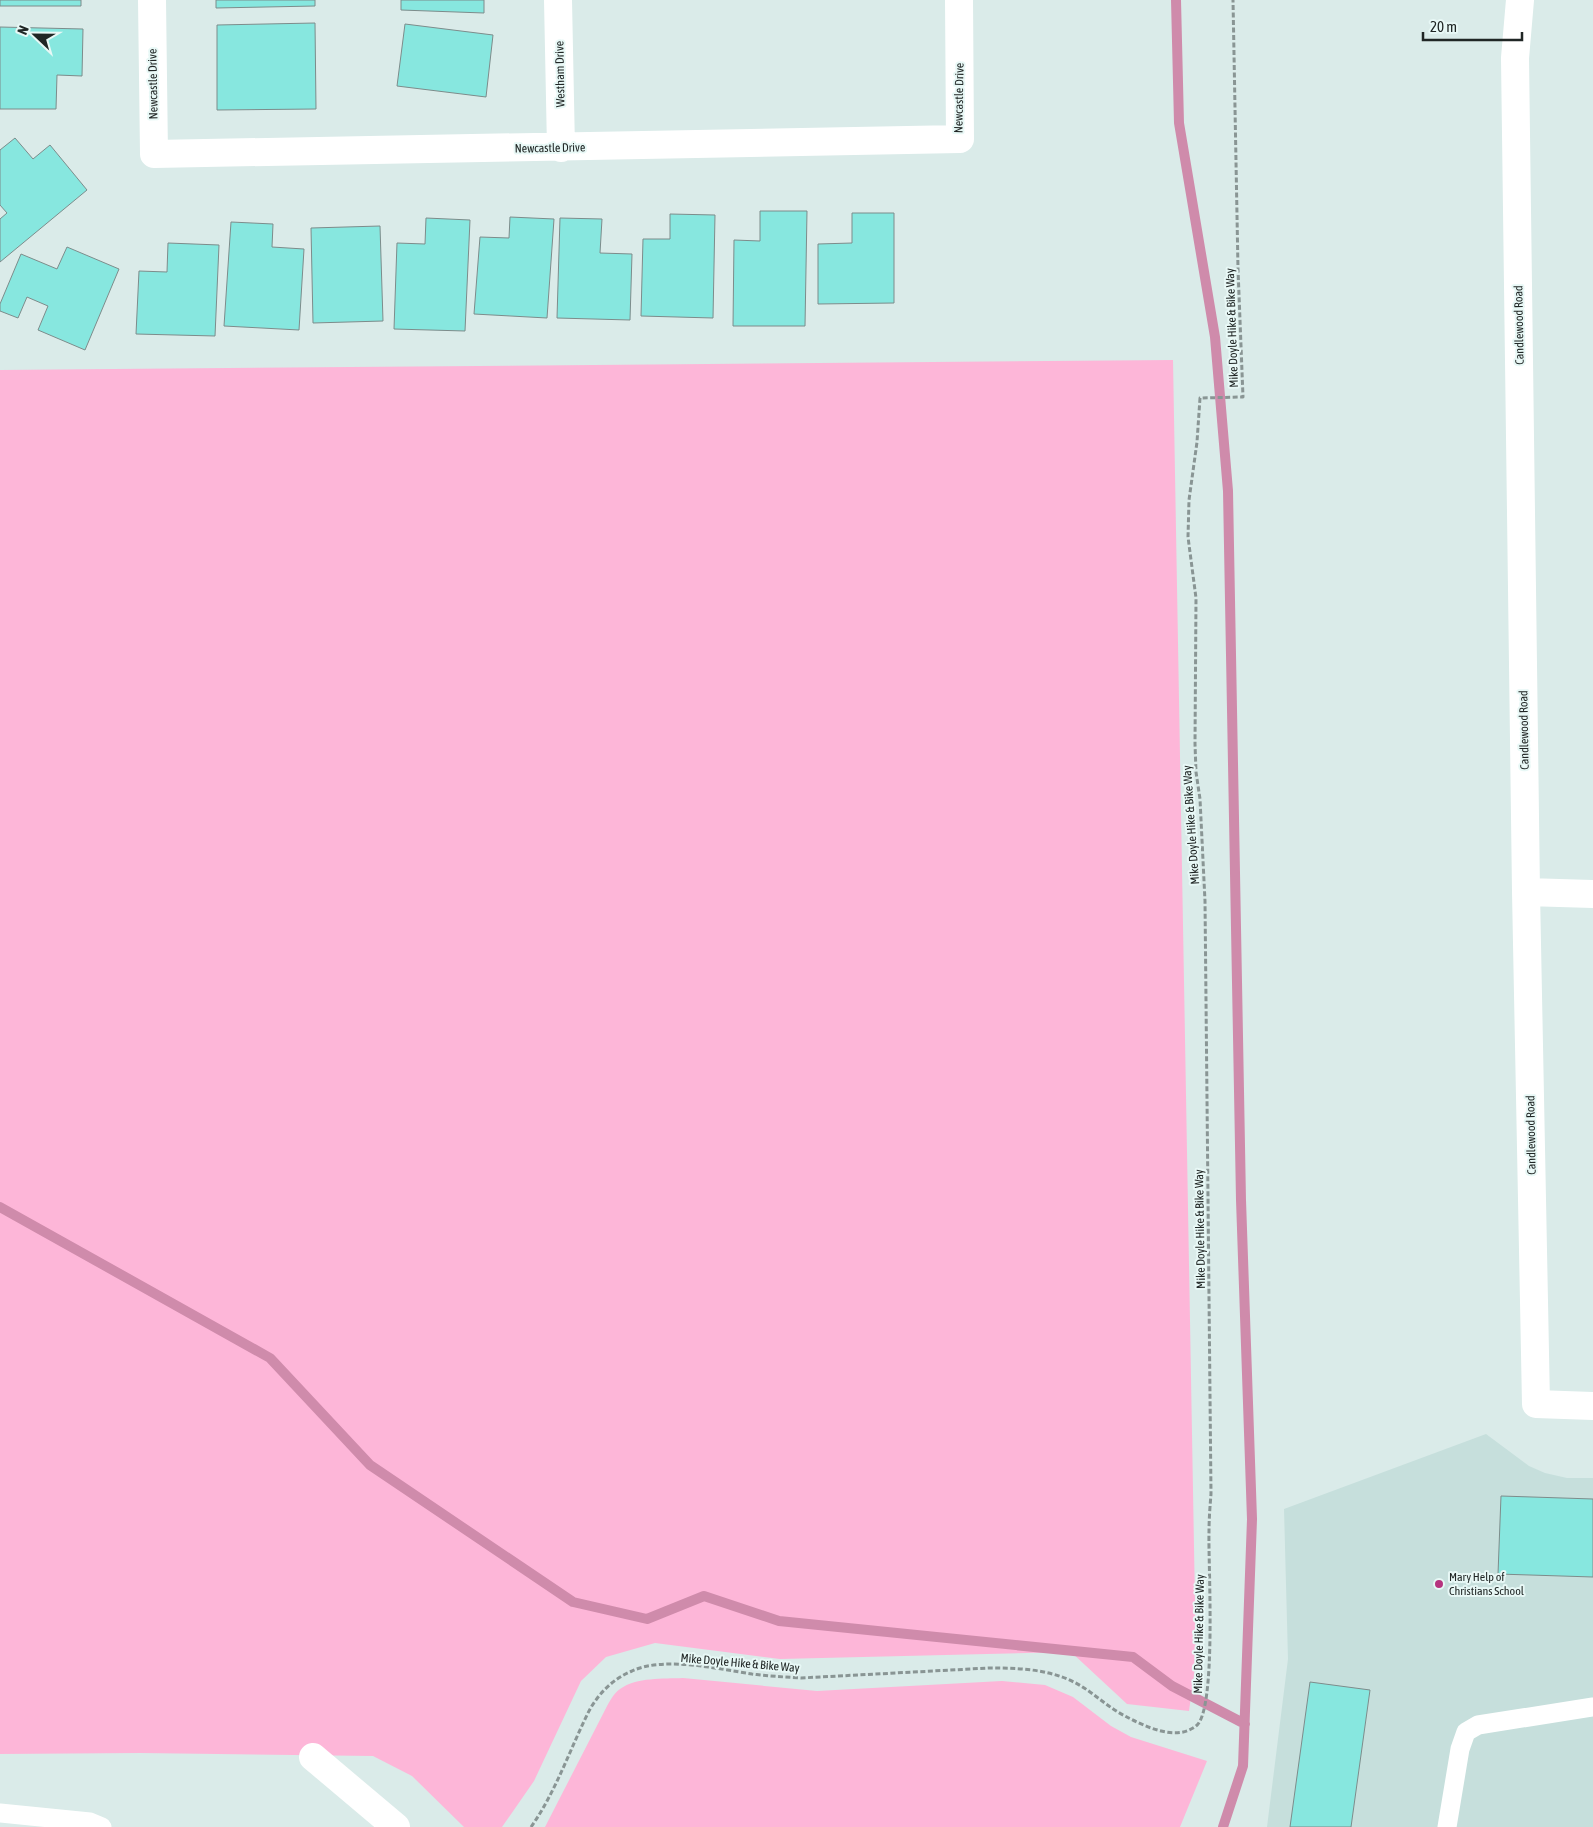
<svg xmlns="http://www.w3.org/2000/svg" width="1593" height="1827" viewBox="0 0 1593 1827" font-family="'Asap Condensed',sans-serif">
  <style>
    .built { fill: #c6dfdc }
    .green { fill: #fdb6d8 }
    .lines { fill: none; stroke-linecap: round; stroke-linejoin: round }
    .stream { stroke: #cf8bab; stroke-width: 10 }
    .building { fill: #87e7df; stroke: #7d8c8b }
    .path { stroke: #899594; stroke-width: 3; stroke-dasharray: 5 2.5; stroke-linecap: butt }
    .service { stroke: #fff; stroke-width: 19 }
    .minor { stroke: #fff; stroke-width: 28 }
    .tertiary { stroke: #fff; stroke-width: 28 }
    .poi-dot { fill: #b6347f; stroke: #e8f8f6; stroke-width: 2 }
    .labels { text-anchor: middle; stroke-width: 4; stroke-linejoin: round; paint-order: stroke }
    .street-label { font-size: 12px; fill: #202625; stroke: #e8f8f6 }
    .poi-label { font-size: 12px; fill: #202625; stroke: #e8f8f6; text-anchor: start }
  </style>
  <rect width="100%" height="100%" fill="#daebe9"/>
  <path class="built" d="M1486,1434L1529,1466L1545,1473L1567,1478H1593V1827H1267L1288,1659L1284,1509Z"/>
  <path class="green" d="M1173,360L1196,1660L1189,1711L1127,1704L1071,1652L780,1659L655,1643L606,1657L581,1681L534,1781L502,1827H464L412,1776L373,1756L140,1753L0,1754V370Z
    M683,1678L817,1691L1002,1681L1045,1685L1073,1697L1111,1726L1131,1737L1207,1761L1180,1827H545L604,1712C608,1704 613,1694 620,1689C637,1677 663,1679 683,1678Z"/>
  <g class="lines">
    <path class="stream" d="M1176,0L1179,123L1215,337L1228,491L1241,1200L1252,1519L1243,1766L1223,1827
      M0,1207L270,1358L370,1465L573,1602L647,1619L704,1596L779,1621L1133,1657L1172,1686L1245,1724"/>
  </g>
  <path class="building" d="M0,0H81V6H0Z
    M216,0H315V6L216,8Z
    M401,0H484V13L401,10Z
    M315,23L316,109L217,110V25Z
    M405,24L493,35L486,97L397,86Z
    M0,27L83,29L82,76L57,75L56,109H0Z
    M15,138L33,159L50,145L87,190L0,262V219L7,213L0,205V150Z
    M760,211H807L805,326H733L734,240L760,241Z
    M852,213H894V303L818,304V244L852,243Z
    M670,214L715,215L713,318L641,316L643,239H670Z
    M510,217L554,219L547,318L474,314L480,237L509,238Z
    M426,218L470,220L465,331L394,329L397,243L425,244Z
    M560,218L602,219L600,253L632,254L630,320L557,318Z
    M231,222L273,224L272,247L304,249L299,330L224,326Z
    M380,226L383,321L313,323L311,228Z
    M168,243L219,245L215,336L136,334L139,271L167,272Z
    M67,247L119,269L85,350L38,330L48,306L27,297L18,318L0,311V304L21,254L57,269Z
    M1501,1496L1593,1499V1577L1498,1574Z
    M1310,1682L1370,1690L1351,1827H1290Z"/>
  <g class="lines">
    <path class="path" d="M531,1827C555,1793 569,1752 587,1715C596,1696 612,1679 632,1671C664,1656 718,1669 752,1674C768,1676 784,1677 801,1678L989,1668C1020,1668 1053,1669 1081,1686C1096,1695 1109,1708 1125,1716C1144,1726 1176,1742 1196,1726C1217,1711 1208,1563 1209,1532C1209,1519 1210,1506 1211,1494L1205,901L1200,799L1196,772L1195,744L1196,598L1188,537L1189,500L1197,442L1200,398L1243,397L1238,269L1233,0"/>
    <path class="service" d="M0,1813L90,1822L102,1827
      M1447,1827L1460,1749L1466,1732L1478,1725L1593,1707"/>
    <path class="minor" d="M152,0L154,154L960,139L959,0
      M558,0L561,148
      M1520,0L1515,58L1526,892L1536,1404L1593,1406
      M1526,892L1593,894"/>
    <path class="tertiary" d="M313,1757L396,1827"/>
  </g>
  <circle class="poi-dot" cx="1439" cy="1584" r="5"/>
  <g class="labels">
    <g class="street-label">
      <text transform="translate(560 74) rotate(-91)" y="4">Westham Drive</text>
      <text transform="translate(153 84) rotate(-91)" y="4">Newcastle Drive</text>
      <text transform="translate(959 98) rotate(-89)" y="4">Newcastle Drive</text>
      <text transform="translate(550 148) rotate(-1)" y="4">Newcastle Drive</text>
      <text transform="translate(1519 325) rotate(-91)" y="4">Candlewood Road</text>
      <text transform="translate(1232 328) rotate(-92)" y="4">Mike Doyle Hike &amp; Bike Way</text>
      <text transform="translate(1524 730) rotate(-91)" y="4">Candlewood Road</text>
      <text transform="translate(1191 825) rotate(-94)" y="4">Mike Doyle Hike &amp; Bike Way</text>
      <text transform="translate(1531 1135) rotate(-91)" y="4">Candlewood Road</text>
      <text transform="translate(1200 1229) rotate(-91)" y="4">Mike Doyle Hike &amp; Bike Way</text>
      <text transform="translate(1199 1634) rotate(-89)" y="4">Mike Doyle Hike &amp; Bike Way</text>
      <text transform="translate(740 1663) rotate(5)" y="4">Mike Doyle Hike &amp; Bike Way</text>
    </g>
    <g class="poi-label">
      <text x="1449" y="1581">Mary Help of<tspan x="1449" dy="14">Christians School</tspan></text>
    </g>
  </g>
  <g transform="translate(35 35) rotate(292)" stroke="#e8f8f6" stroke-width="4" paint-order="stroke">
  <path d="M0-4L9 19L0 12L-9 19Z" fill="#202625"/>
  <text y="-8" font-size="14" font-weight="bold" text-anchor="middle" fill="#202625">N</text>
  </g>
  <path d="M1423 32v8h99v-8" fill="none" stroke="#202625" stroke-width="2.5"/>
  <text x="1430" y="32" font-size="15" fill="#202625" stroke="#e8f8f6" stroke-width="4" paint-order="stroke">20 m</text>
</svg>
